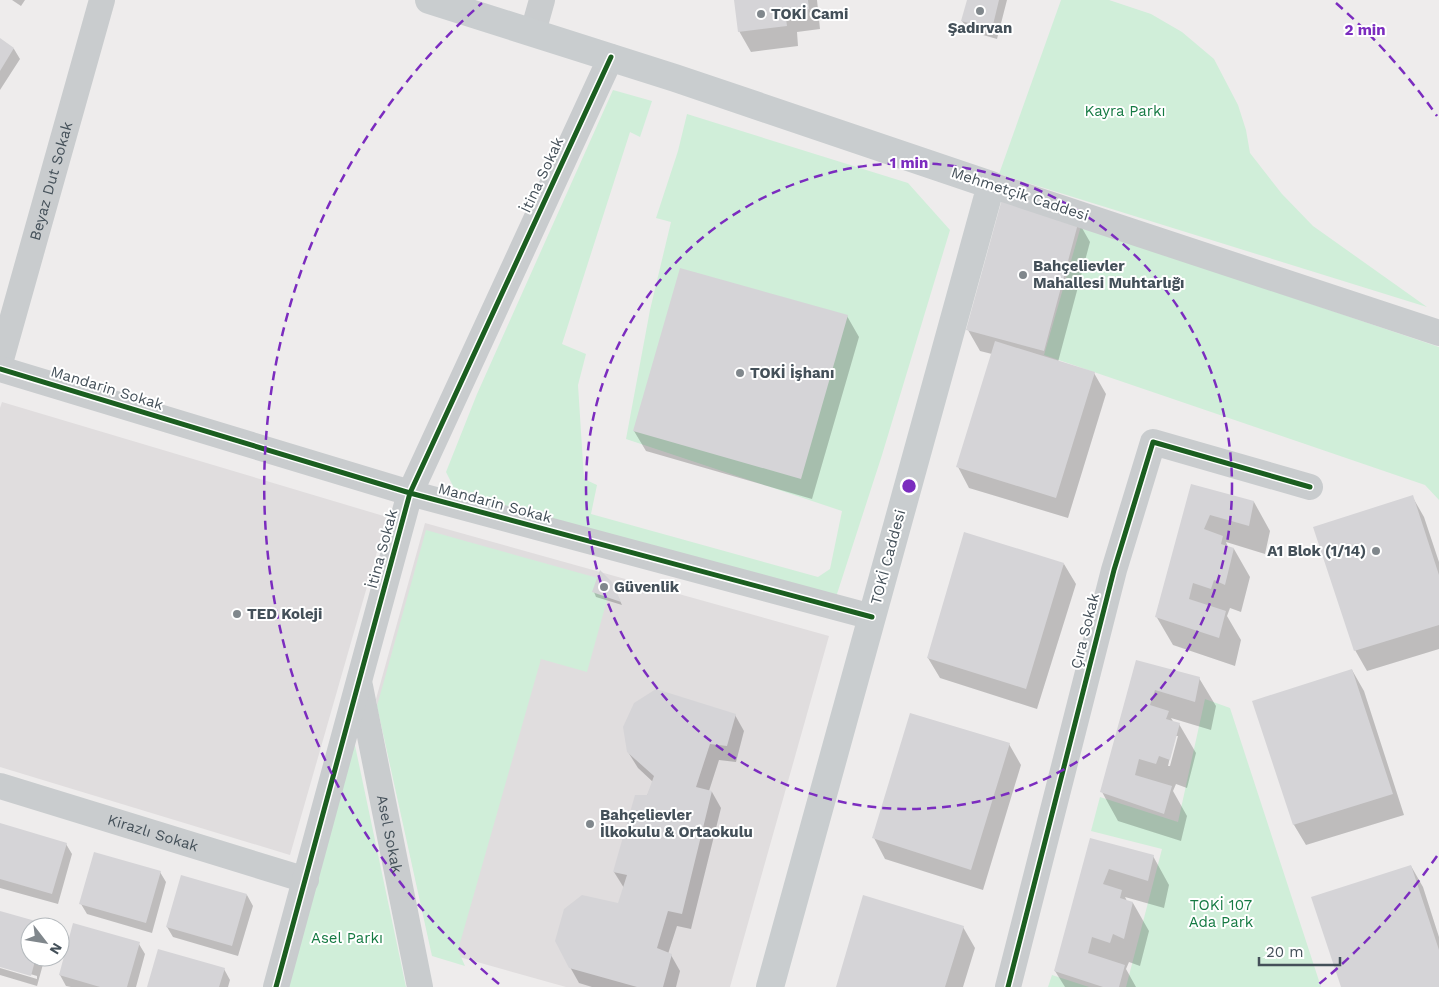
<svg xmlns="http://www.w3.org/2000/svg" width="1439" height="987" viewBox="0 0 1439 987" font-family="'Work Sans',sans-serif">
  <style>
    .education { fill: #e0ddde }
    .green { fill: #d0eed9 }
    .shadow { fill: #0003; fill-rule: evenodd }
    .building { fill: #d5d4d7 }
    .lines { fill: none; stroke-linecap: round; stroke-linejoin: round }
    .street { stroke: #c9ccce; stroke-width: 26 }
    .secondary { stroke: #c9cdcf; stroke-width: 28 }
    .cycleway-casing { stroke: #fff; stroke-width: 8 }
    .cycleway { stroke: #1b5e20; stroke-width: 5 }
    .ring { fill: none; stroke: #7b2cbf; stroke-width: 2.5; stroke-dasharray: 9 6 }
    .poi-dot { fill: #80878c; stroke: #fff; stroke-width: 2 }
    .labels { text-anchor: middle; stroke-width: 4; stroke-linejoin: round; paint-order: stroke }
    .poi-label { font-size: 15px; font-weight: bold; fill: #445059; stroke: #fff; text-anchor: start }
    .park-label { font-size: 15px; fill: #157a43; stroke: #fff }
    .street-label { font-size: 15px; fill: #445059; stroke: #fff }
    .centre { fill: #7b2cbf; stroke: #fff; stroke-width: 2.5 }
    .ring-label { font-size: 15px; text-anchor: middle; font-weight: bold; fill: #7b2cbf; stroke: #fff; stroke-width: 4; stroke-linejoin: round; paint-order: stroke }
  </style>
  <rect width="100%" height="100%" fill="#eeecec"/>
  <path class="education" d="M2,402L387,517L290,855L0,767V408Z
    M425,523L829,636L730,987H566L431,949L376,699Z"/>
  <path class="green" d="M1061,0H1109L1151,14L1182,32L1214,59L1238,105L1246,130L1250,153L1282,194L1313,226L1427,307L999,174Z
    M613,90L652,101L640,137L630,132L562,344L586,354L578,385L584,479L597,485L591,514L818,577L830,569L842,511L626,439L650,310L671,222L656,218L678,151L687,114L908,183L950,230L882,455L836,597L456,492L446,472L477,394Z
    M1081,226L1439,347V500L1425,485L1044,355Z
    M426,530L612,582L587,672L541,659L458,950L465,966L432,956L377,706Z
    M1205,699L1230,708L1321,987H1126L1162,849L1091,831L1100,797L1178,822Z
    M353,736L406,987H284Z
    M1052,975L1089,987H1048Z"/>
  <path class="shadow" d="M12,0H25L21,6Z
    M735,0H817L820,29L797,32L798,46L751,52L739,31Z
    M968,0H1007L997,39L969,31L962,21Z
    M0,39L14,49L20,59L0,90Z
    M1078,221L1090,242L1058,362L1094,373L1106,394L1068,518L969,488L958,467L992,354L980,351L968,330Z
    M847,316L859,337L812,499L646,451L634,431Z
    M1192,485L1254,502L1270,531L1265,554L1226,542L1228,547L1234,549L1250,577L1241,612L1230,608L1227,616L1241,640L1235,666L1173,645L1156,616Z
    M1412,496L1424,517L1439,562V649L1367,671L1355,650Z
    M1064,564L1076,584L1037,709L940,678L928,658Z
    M614,588L622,605L596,597L594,592Z
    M1137,661L1199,678L1216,706L1211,730L1171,718L1174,723L1179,724L1196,753L1187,788L1176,784L1173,791L1187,816L1181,841L1118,821L1102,792ZM1175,736H1178L1170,766H1168Z
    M1352,670L1364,691L1404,815L1306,845L1294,825L1254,702Z
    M735,715L744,731L736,762L719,760L709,791L712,792L721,808L691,929L677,926L668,954L671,955L680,971L676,987H592L579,983L570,967L619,905L624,888L614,872L653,782L638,768L628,752Z
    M1009,744L1021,765L983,890L885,859L874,838Z
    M0,830L66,844L72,854L58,904L0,888Z
    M1091,839L1153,856L1169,885L1164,908L1125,897L1127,901L1133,903L1149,931L1140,966L1129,962L1126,969L1136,987H1065L1055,971Z
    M1411,866L1423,887L1439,937V987H1342Z
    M160,872L166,882L152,933L87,914L81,904Z
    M247,895L253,906L238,956L173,937L167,927Z
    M0,912L45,925L46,927H30V957H45L37,986L0,975V968L37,979V976L0,965Z
    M963,927L975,948L963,987H837Z
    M139,944L145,954L136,987H71L66,986L60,975Z
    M224,969L230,980L228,987H149Z"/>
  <path class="building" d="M734,0H808L809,9L785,11L787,26L738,32Z
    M967,0H999L992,29L961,21Z
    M0,38L14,48L0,71Z
    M1002,199L1079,220L1044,351L966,330Z
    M680,268L848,315L801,479L633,431Z
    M995,341L1095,372L1056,498L956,467Z
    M1191,484L1254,501L1249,526L1210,515L1204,529L1223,536L1221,544L1234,548L1225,585L1214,580L1211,589L1193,583L1189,599L1226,611L1219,638L1155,617Z
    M1413,495L1439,575V625L1354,651L1313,527Z
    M964,532L1064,563L1026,689L927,658Z
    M600,570L612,582L621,602L592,592Z
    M1136,660L1200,677L1195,702L1155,690L1150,705L1169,711L1166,719L1180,723L1170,760L1159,756L1156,764L1139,759L1135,775L1172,786L1164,814L1100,792Z
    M1352,669L1393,794L1293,825L1252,701Z
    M656,689L736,714L727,746L710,744L696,787L712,791L682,914L668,911L657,948L672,954L663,987H637L569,968L555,941L564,909L582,895L618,903L627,875L613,872L635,795H647L654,776L627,752L623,727L634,703Z
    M910,713L1010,743L971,870L872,838Z
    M0,823L67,843L52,894L0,879Z
    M1090,838L1154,855L1148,881L1109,869L1103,884L1122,890L1120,898L1133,902L1124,939L1113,934L1110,943L1092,937L1088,953L1125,965L1119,987H1103L1054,971Z
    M94,852L161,871L146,923L79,904Z
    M1411,865L1439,950V987H1341L1311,897Z
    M181,875L247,894L232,946L166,927Z
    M863,895L964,926L945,987H836Z
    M0,911L46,924L45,927H30V957H36L31,976L0,967Z
    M73,923L140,942L127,987H100L59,975Z
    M158,949L225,968L219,987H147Z"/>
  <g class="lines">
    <g class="street">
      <path d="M533,32L542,0"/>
      <path d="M991,185L1439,333"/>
      <path id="s1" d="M0,363L102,0"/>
      <path d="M0,369L410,493L872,617"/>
      <path id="s2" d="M360,686L420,987"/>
      <path id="s3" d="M0,786L306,880"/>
      <path d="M276,987L410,493L611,57"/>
      <path d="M1008,987L1114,570L1153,442L1310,487"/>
    </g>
    <path class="secondary" d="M429,0L675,78L991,185L770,987"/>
    <g class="cycleway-casing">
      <path id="cycleway" d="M0,369L410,493L872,617
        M276,987L410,493L611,57
        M1008,987L1114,570L1153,442L1310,487"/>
    </g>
    <use href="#cycleway" class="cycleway"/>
  </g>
  <g class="ring">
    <circle cx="909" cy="486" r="323"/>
    <path d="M1437 856A645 645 0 0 1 1319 984M499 984A645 645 0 0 1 482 3M1336 3A645 645 0 0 1 1437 116"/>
  </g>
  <g class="poi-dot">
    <circle cx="980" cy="11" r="5"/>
    <circle cx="761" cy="14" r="5"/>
    <circle cx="1023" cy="275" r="5"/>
    <circle cx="740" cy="373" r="5"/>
    <circle cx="1376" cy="551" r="5"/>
    <circle cx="604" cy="587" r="5"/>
    <circle cx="237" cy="614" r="5"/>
    <circle cx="590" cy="824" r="5"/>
  </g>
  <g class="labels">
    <g class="poi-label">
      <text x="771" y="19">TOKİ Cami</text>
      <text x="980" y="33" text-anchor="middle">Şadırvan</text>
      <text x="1033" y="271">Bahçelievler<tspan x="1033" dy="17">Mahallesi Muhtarlığı</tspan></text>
      <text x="750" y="378">TOKİ İşhanı</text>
      <text x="1366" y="556" text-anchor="end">A1 Blok (1/14)</text>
      <text x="614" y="592">Güvenlik</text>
      <text x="247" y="619">TED Koleji</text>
      <text x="600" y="820">Bahçelievler<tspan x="600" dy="17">İlkokulu &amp; Ortaokulu</tspan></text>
    </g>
    <g class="park-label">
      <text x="1125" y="116">Kayra Parkı</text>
      <text x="1221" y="910">TOKİ 107<tspan x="1221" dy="17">Ada Park</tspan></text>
      <text x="347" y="943">Asel Parkı</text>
    </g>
    <g class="street-label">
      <text transform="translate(542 175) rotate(-65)" y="5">İtina Sokak</text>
      <text dy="5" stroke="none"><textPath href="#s1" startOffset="189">Beyaz Dut Sokak</textPath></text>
      <text transform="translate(1020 194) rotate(18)" y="5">Mehmetçik Caddesi</text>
      <text transform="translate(107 388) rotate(17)" y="5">Mandarin Sokak</text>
      <text transform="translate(495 503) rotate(15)" y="5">Mandarin Sokak</text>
      <text transform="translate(382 549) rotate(-75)" y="5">İtina Sokak</text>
      <text transform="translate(888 557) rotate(-75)" y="5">TOKİ Caddesi</text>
      <text transform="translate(1085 631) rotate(-76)" y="5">Çıra Sokak</text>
      <text dy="5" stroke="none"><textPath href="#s3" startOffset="160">Kirazlı Sokak</textPath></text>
      <text dy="5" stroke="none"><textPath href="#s2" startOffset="151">Asel Sokak</textPath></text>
    </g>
  </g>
  <circle cx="909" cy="486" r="8" class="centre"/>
  <g class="ring-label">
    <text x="1365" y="35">2 min</text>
    <text x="909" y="168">1 min</text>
  </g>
  <g transform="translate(45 942) rotate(121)"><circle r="24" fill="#ffffff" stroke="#b4b9bd"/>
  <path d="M0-4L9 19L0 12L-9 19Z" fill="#80878c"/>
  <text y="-8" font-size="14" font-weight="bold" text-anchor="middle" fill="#445059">N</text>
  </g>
  <path d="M1259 957v8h81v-8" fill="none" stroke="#445059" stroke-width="2.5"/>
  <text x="1266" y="957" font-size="15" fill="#445059" stroke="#ffffff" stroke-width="4" paint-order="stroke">20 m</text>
</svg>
